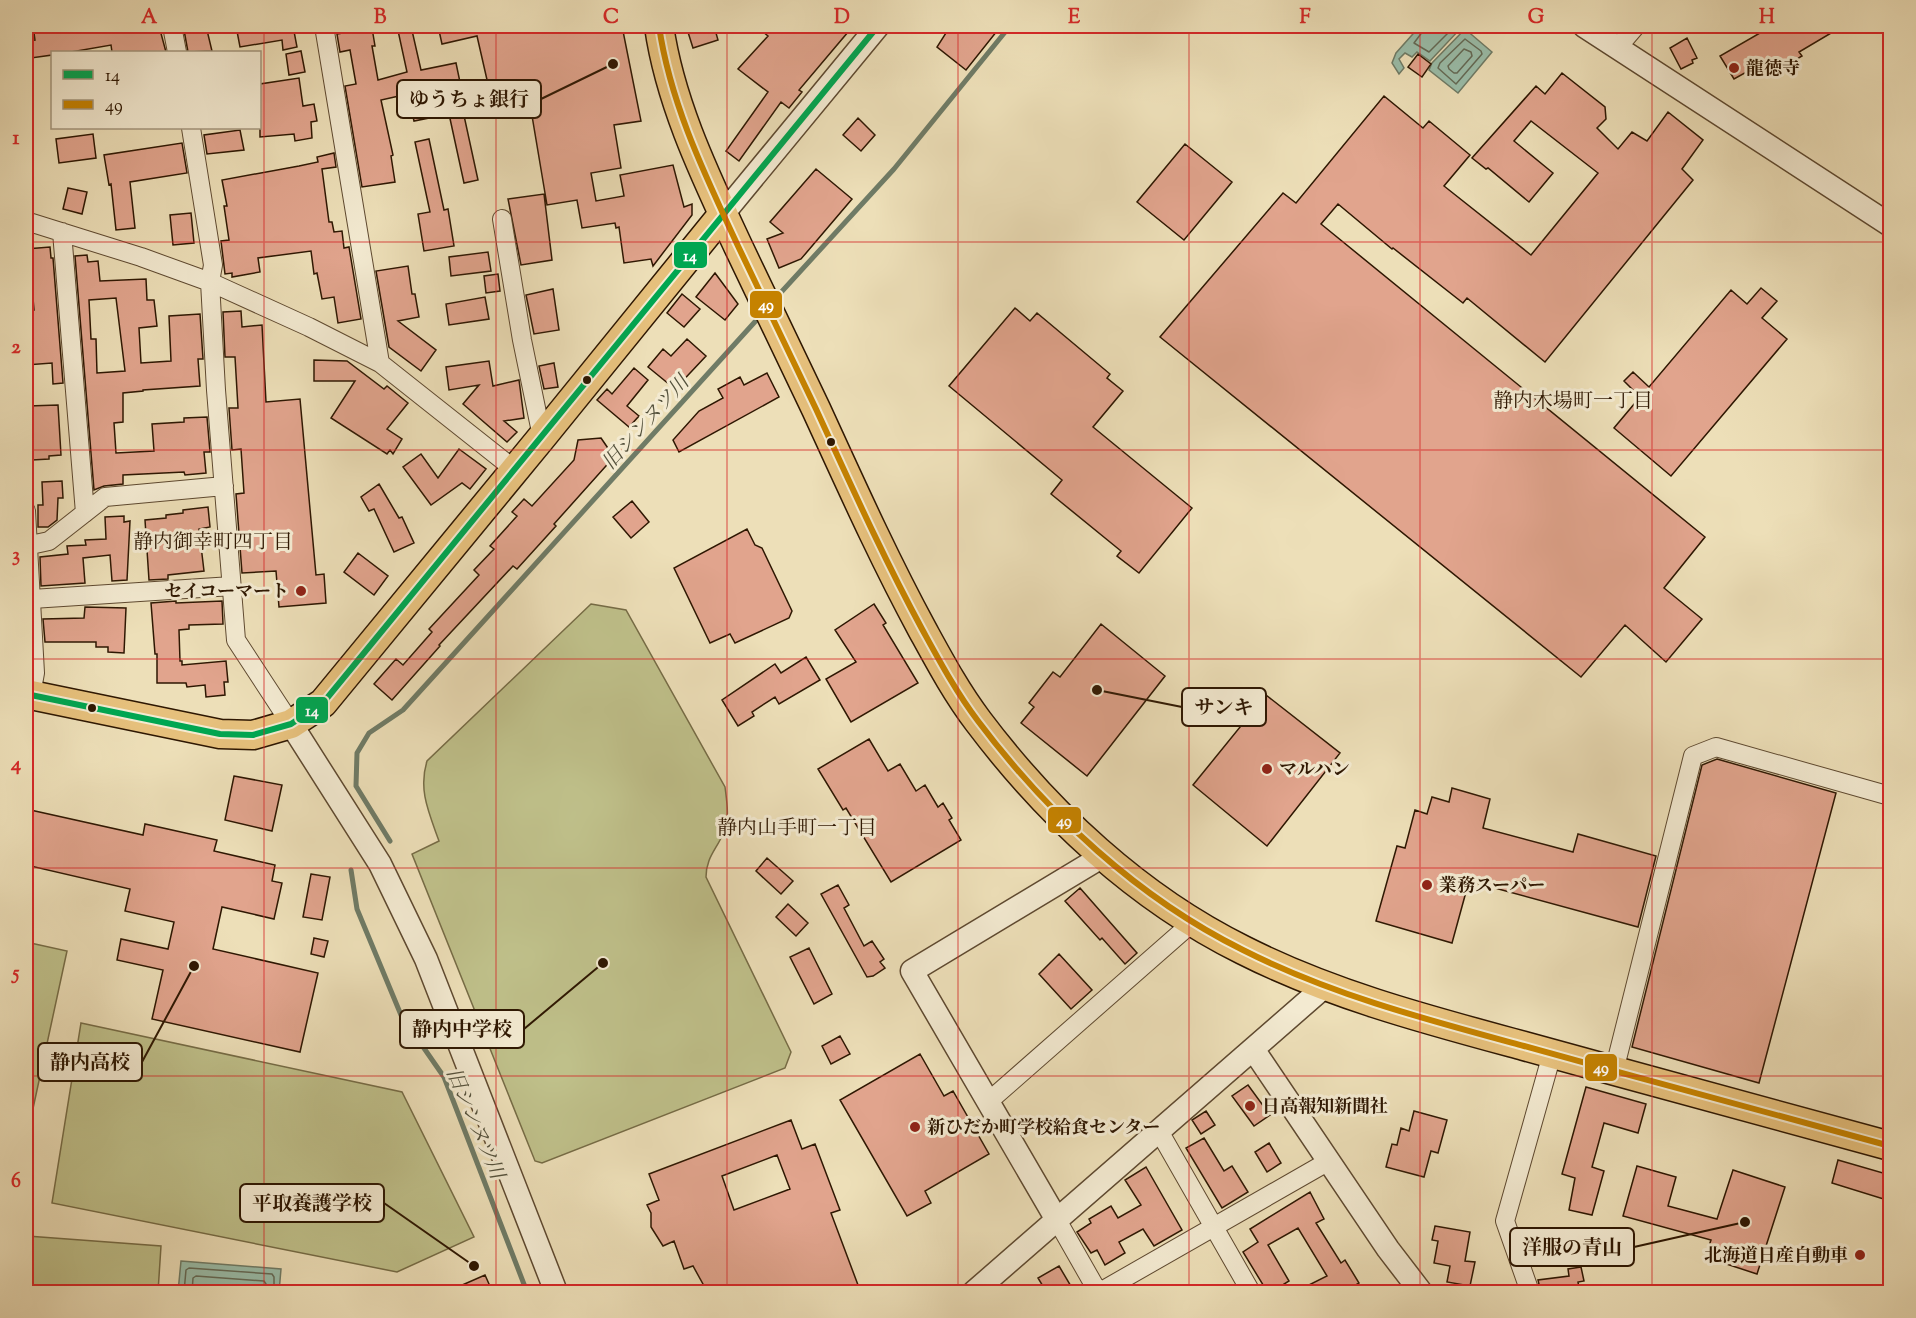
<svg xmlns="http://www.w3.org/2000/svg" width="1916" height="1318" viewBox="0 0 1916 1318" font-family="'Sorts Mill Goudy','Noto Serif JP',serif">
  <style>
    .green { fill: #bfc08a; stroke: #766c46; stroke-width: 1.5 }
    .water { fill: #9abda9; stroke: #6f7b66; stroke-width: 1.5 }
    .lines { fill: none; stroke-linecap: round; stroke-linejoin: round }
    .shore { stroke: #646a56; stroke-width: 1.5 }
    .stream { stroke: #6f7b66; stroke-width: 5 }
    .building { fill: #e1a48d; stroke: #2e1702; stroke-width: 1.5; fill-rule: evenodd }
    .minor-casing { stroke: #5e4930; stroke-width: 20 }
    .tertiary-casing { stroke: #5e4930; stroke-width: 25 }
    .primary-casing { stroke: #2e1702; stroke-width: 31 }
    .trunk-casing { stroke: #2e1702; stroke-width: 31 }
    .minor { stroke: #f3ead1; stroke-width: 18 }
    .tertiary { stroke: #f3ead1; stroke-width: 22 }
    .primary { stroke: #e6c07c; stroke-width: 28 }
    .trunk { stroke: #e6c07c; stroke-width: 28 }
    .bus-1-casing { stroke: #f3ead1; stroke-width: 10 }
    .bus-2-casing { stroke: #f3ead1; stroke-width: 10 }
    .bus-1 { stroke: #00a651; stroke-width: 6 }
    .bus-2 { stroke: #c58200; stroke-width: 6 }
    .grid { fill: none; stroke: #d62828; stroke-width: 1.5; stroke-opacity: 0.55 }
    .poi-dot { fill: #8f2418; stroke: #f3ead1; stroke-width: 2 }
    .bus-dot { fill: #2e1702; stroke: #f3ead1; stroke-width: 2 }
    .labels { text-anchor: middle; stroke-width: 6; stroke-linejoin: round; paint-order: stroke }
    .poi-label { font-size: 18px; font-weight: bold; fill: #2e1702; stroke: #f3ead1; text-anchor: start }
    .neighbourhood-label { font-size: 20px; fill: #2e1702; stroke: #f3ead1 }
    .water-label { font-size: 20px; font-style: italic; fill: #54513c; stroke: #f3ead1 }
    .leader { fill: none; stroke: #2e1702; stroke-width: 2 }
    .callout-dot { fill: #2e1702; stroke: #f3ead1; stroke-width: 2 }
    .callout { fill: #f3ead1; stroke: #2e1702; stroke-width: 2 }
    .callout-label { font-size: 20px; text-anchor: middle; font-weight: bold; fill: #2e1702 }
    .line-badge { stroke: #f3ead1; stroke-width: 2 }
    .badge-label { font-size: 16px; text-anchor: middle; font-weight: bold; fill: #fff }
    .neatline { fill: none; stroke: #d62828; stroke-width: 2 }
    .grid-label { font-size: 20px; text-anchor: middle; font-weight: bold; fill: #d62828 }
  </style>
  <rect width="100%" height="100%" fill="#eddfb8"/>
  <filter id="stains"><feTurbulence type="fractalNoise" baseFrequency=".00333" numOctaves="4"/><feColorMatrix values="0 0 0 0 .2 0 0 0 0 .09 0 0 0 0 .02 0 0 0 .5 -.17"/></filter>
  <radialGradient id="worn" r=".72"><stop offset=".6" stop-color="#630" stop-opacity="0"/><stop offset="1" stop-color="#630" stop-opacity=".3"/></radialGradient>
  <path class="green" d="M591,604L626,610L725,787C727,803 730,819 723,834C716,850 706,858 706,877L791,1052L785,1068L542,1163L535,1161L412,854L439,841C429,813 418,790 427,761Z
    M26,942L67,951L26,1141Z
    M81,1023L402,1092L474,1237L397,1272L52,1203Z
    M27,1236L161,1246L158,1292H26Z"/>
  <path class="water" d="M1420,26H1458L1461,28L1430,61L1417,52L1412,57L1405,53L1399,59L1404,68L1399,74L1392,63L1396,53Z
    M1465,29L1492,52L1458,93L1429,70L1432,63Z
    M181,1261L281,1269L279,1292H178Z"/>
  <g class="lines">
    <path class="shore" d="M1424,26L1423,31L1414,43L1429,52L1455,26
      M1465,39L1481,51L1482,54L1456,84L1438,68L1440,63Z
      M1464,49L1471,52L1472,56L1457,73H1454L1449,69L1448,66Z
      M184,1292L186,1270L189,1268L272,1274L274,1277V1292
      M192,1292L193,1278L196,1276L264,1281L266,1284V1292
      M201,1292L202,1287L204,1285L255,1289L257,1292"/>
    <path class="stream" d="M774,300L894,169L1010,26
      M390,841L356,786L357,753L369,733L403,710L762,314
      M351,870L357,909L401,1015L444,1077L527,1292"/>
  </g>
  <path class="building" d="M33,26H84L85,33L113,28L112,26H159L166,52H112L111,45L71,52H52V55L31,58L28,41L35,40Z
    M206,26L212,51L188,52L184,30Z
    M236,26H257V29L293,26L297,47L283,50L282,40L240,47Z
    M397,26H411L421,70L456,63L466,111H463L478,180L464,183L449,114L414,121L408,94L381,100L393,155L391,156L395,182L362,187L345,86L356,84L350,50L340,52L337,34L372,28L375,46H372L378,80L407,72Z
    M438,26H622L641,121L614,125L621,168L591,173L596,201L624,196L620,175L673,165L684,207L692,204V215L653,266L651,259L624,263L619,227L616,228L615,223L582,228L577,200L547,205L529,98L493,106L477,36L442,44Z
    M698,26H714L718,40L693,48L687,29Z
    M756,26H840L848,32L799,90L802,92L789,108L781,102L739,161L726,151L768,92L738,69L768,36Z
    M937,26H1001L966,70L937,47L946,33Z
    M1772,26H1843L1799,52L1802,56L1766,77L1759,65L1734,79L1720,56Z
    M1687,38L1697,58L1692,60L1693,63L1681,69L1670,48Z
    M301,51L305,72L289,75L286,54Z
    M1418,54L1431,64L1422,77L1408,67Z
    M1562,73L1605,107L1606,119L1597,128L1618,149L1632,132L1647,141L1668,112L1703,140L1682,169L1693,180L1545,362L1467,298L1463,303L1393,248L1392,249L1338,204L1321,224L1705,537L1664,588L1702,619L1666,662L1625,625L1581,677L1160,337L1283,193L1296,203L1384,96L1423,128L1429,121L1470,155L1444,186L1531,255L1598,173L1531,121L1514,141L1553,173L1529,202L1488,168L1486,169L1472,158L1536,86L1545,94Z
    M299,78L303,106L314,104L317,121L311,122L312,138L295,141L294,134L260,137V84Z
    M858,118L875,135L861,151L843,135Z
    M240,130L244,150L207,154L204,135Z
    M93,134L96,158L59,163L56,139Z
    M429,139L444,210L448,209L454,246L424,251L418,214L430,212L415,142Z
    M182,143L187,173L130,182L135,228L116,230L111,184L109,185L104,155Z
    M1185,144L1232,182L1184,240L1137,202Z
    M334,153L336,167L322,169L329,222H332L334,232L342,231L344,248L349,247L361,319L338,323L334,297L322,299L317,273L314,274L311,251L258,258L260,272L232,277V273L225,274L221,241L229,240L224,206H227L222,180L299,166L318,162L317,157Z
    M816,169L852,199L801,259L779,268L767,239L783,233L770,222Z
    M68,188L87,192L82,214L63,209Z
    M544,194L552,260L521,265L508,199Z
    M191,213L194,243L173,245L170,215Z
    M50,247L51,258H53L63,383L53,384L52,363L26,365V310H34L31,275H26V249Z
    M488,252L491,271L451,276L449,257Z
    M87,255L88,262L98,261L100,281L146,279L147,300H154L157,326L139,328L141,363L171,361L169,316L200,314L203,359H198L200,386L143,390V391L123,393V422L114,423L116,453L154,451L152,424L184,422V418L207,417L210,452H204L206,473L185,475L184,472L123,475V484L104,486L94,490L75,256ZM116,298L125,371L97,373L96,339H91L89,300Z
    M408,266L412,294H415L419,317L398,321L436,350L421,371L389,347L376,271Z
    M715,273L738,304L725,320L696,297Z
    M498,274L500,291L486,293L484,276Z
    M1761,288L1777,301L1762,318L1787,339L1671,476L1614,428L1640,397L1624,381L1633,372L1649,387L1731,290L1747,304Z
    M553,289L559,330L534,334L526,295Z
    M682,294L700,309L684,327L667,313Z
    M485,297L489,319L449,325L446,304Z
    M1015,308L1030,321L1037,313L1110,374L1107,378L1123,391L1093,427L1192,508L1139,573L1117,556L1121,551L1051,494L1062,480L949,386Z
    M241,311L242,327L262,325L266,402L300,399L316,575L324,574L326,603L279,607L276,571L242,573L236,494L244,493L241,449L232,450L229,408H238L235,357H225L223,312Z
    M687,339L706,356L675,389L648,367L663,349L671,356Z
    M314,360L347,361L384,389L387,386L408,403L387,429L402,439L393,454L390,450L387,454L331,418L355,381H314Z
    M489,361L493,386L519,380L524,418L504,421L517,432L507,442L463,404L479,385L449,390L446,367Z
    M554,363L558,387L544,389L539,366Z
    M634,368L648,380L627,406L639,416L629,427L597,400L607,389L612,394Z
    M767,373L779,397L679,452L673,440L699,411L723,398L718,389L740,377L744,385Z
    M58,405L61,455L49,456V459L32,460L28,406Z
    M601,438L614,457L554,524L556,526L517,569L513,566L439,645L440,646L392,700L374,684L396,659L403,665L432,632L429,629L479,575L474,570L494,549L490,546L517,516L512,512L524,499L532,506L574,460L578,440Z
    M459,449L486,469L470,489L462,483L431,505L403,467L421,454L438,478Z
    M62,481L63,498H58L57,520L48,527H38V505H43L42,482Z
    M379,484L399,518L402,517L414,543L394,552L374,509L369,511L361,497Z
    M632,501L649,522L631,538L613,517Z
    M208,507L210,527L199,529L204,571L168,575V579L149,580L145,520L166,518V515L183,513V510Z
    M124,516V522L130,521L127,580L112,581L110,555L83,558L85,583L41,586L40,557L68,554L67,546L86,545L85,540L106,539L105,517Z
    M747,529L755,545L762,548L792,611L789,618L735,643L730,634L710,643L674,568Z
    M358,553L388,576L374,595L344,572Z
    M176,601V603L222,601L223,624L189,625V629L179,630L180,661H182V665L226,661L228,682H224L225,695L206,697L205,685L187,687L186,683H157V654H155L151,603Z
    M874,604L886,623L883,625L918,683L851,722L826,679L856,662L835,630Z
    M85,607L126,608L124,653L108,652V647H96V642H45L43,619L84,618Z
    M1101,624L1165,676L1087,776L1021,723L1034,707L1029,703L1053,672L1060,677Z
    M806,657L820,680L779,704L775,697L752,712L754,716L738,726L722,700L775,664L781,673Z
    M1266,695L1340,753L1267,846L1193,785Z
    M869,739L888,771L900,764L916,791L925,785L938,807L943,803L952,818L949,820L961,840L891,882L846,808L843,810L818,769Z
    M1717,759L1836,793L1759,1083L1632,1047L1702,765Z
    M234,776L282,785L272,831L225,820Z
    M1452,788L1490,799L1483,828L1573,852L1578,834L1656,856L1638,927L1469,881L1452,943L1376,921L1397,846L1405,848L1415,810L1427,814L1432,797L1449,802Z
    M26,809L143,835L145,824L217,840L214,851L275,865L272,881L282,883L274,919L222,907L213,949L318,973L300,1052L152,1019L163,970L117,960L121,939L168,949L174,922L125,911L130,889L26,865Z
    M767,858L793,881L781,894L756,871Z
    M311,874L330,877L322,920L303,917Z
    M838,885L849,905L844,908L864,946L872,941L884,959L880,962L885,968L873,976L867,977L821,894Z
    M1080,888L1137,953L1125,964L1102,938L1100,940L1065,901Z
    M788,904L808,923L796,936L776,917Z
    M314,938L328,941L324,957L311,954Z
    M809,948L832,994L814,1004L790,957Z
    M1059,954L1092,990L1071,1009L1039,974Z
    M840,1036L850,1054L831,1064L822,1046Z
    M920,1054L944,1096L953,1091L989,1154L925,1191L931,1203L907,1216L840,1100Z
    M1248,1085L1270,1115L1254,1126L1232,1096Z
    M1586,1087L1646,1104L1638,1133L1604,1123L1592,1167L1604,1171L1592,1215L1569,1210L1575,1178L1562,1174Z
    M1206,1111L1215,1125L1201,1134L1192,1120Z
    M1414,1111L1447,1120L1438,1153L1431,1151L1424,1177L1386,1167L1392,1144L1397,1145L1401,1128L1409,1131Z
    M791,1120L802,1149L815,1144L840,1210L831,1213L861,1293H708L693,1266L684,1269L674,1241L663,1246L651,1227V1213L647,1205L659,1200L649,1174ZM777,1155L790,1189L734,1210L722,1176Z
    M1204,1138L1224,1171L1232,1166L1248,1192L1222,1208L1186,1148Z
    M1269,1143L1281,1163L1267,1172L1255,1152Z
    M1838,1160L1890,1175V1201L1832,1183Z
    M1637,1166L1676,1177L1668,1206L1717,1219L1733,1170L1785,1187L1757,1274L1705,1257L1711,1240L1623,1216Z
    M1146,1167L1182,1230L1154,1246L1143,1229L1119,1242L1125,1253L1105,1265L1097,1250L1091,1253L1077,1232L1091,1223L1089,1219L1111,1206L1118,1218L1141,1205L1125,1180Z
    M1310,1192L1324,1219L1316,1223L1341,1263L1345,1260L1359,1283L1354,1286L1358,1293H1293L1327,1276L1298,1228L1268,1245L1289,1281L1270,1293H1268L1243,1252L1258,1242L1250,1229Z
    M1435,1226L1470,1232L1465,1261L1475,1262L1470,1286L1447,1282L1450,1266L1434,1263L1438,1241L1432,1240Z
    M1059,1266L1075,1293H1047L1038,1278Z
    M1581,1267L1584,1281L1578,1282L1580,1293H1541L1538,1280L1569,1276L1568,1269Z
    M485,1275L493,1293H444Z"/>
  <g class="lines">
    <g class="minor-casing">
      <path id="minor" d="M172,26L177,52
        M324,26L380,363
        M1618,47L1636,26
        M191,128L213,265L210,282L216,390L236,640L291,724
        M502,219L522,340L542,437
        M26,221L141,257L210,282L309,327L380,363L515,470
        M62,232L85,513
        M26,511L35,673L31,695
        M26,546L49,541L105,497L224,486
        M26,597L32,599L232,586
        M1614,1071L1693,756L1716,747L1890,796
        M988,1102L1193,922
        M1159,1131L1251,1292
        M1057,1220L1098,1292
        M1100,1292L1329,1161
        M1530,1292L1505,1221L1552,1054"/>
    </g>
    <g class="tertiary-casing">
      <path id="tertiary" d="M1584,26L1890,225
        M723,214L878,26
        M291,724L380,864L426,959L556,1292
        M1253,1049L1388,1249L1421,1292
        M1057,1220L912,971L1103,856
        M974,1292L1324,987"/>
    </g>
    <g class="primary-casing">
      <path id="primary" d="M26,694L220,734L253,735L291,724L323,703L542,437L723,214"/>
    </g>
    <g class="trunk-casing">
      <path id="trunk" d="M659,26C670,103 705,175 738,246C764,300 790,354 816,409C850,483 883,557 922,629C939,660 956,692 978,721C1048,814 1138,898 1243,950C1332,995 1428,1020 1524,1046C1646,1080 1769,1112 1890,1146"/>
    </g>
    <use href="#minor" class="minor"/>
    <use href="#tertiary" class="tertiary"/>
    <use href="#primary" class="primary"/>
    <use href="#trunk" class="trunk"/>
    <g class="bus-1-casing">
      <path id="bus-1" d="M26,694L220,734L253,735L291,724L323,703L878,26"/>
    </g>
    <g class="bus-2-casing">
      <path id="bus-2" d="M659,26C670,103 705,175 738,246C764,300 790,354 816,409C850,483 883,557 922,629C939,660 956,692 978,721C1048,814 1138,898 1243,950C1332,995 1428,1020 1524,1046C1646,1080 1769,1112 1890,1146"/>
    </g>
    <use href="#bus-1" class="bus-1"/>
    <use href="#bus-2" class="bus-2"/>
  </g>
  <path class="grid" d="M264,26V1292M496,26V1292M727,26V1292M958,26V1292M1189,26V1292M1420,26V1292M1652,26V1292M26,242H1890M26,450H1890M26,659H1890M26,868H1890M26,1076H1890"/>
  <g class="poi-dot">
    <circle cx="1734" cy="68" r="6"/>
    <circle cx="301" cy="591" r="6"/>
    <circle cx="1267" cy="769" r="6"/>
    <circle cx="1427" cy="885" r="6"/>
    <circle cx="1250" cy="1106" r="6"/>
    <circle cx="915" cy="1127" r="6"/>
    <circle cx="1860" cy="1255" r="6"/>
  </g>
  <g class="bus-dot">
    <circle cx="587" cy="380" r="5"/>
    <circle cx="831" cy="442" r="5"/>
    <circle cx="92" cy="708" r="5"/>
  </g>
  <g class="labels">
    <g class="poi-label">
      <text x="1746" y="74">龍徳寺</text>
      <text x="289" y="597" text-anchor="end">セイコーマート</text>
      <text x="1279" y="775">マルハン</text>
      <text x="1439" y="891">業務スーパー</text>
      <text x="1262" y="1112">日高報知新聞社</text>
      <text x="927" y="1133">新ひだか町学校給食センター</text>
      <text x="1848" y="1261" text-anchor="end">北海道日産自動車</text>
    </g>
    <g class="neighbourhood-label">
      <text x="1573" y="407">静内木場町一丁目</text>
      <text x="213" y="548">静内御幸町四丁目</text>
      <text x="797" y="834">静内山手町一丁目</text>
    </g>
    <g class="water-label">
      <text transform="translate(645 422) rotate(-48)" y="7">旧シンヌツ川</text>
      <text transform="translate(476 1123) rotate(67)" y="7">旧シンヌツ川</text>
    </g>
  </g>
  <path class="leader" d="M613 64L541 99M1097 690L1182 707M603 963L524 1029M194 966L142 1062M474 1266L384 1203M1745 1222L1634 1247"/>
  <g class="callout-dot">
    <circle cx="613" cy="64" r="6"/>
    <circle cx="1097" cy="690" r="6"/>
    <circle cx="603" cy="963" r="6"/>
    <circle cx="194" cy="966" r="6"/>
    <circle cx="474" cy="1266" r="6"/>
    <circle cx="1745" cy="1222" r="6"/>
  </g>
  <g class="callout">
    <rect x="397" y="80" width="144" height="38" rx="6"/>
    <rect x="1182" y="688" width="84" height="38" rx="6"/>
    <rect x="400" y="1010" width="124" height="38" rx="6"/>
    <rect x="38" y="1043" width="104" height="38" rx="6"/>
    <rect x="240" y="1184" width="144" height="38" rx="6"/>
    <rect x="1510" y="1228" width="124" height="38" rx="6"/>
  </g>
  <g class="callout-label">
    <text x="469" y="106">ゆうちょ銀行</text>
    <text x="1224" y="714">サンキ</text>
    <text x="462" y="1036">静内中学校</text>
    <text x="90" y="1069">静内高校</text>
    <text x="312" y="1210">平取養護学校</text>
    <text x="1572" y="1254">洋服の青山</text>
  </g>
  <g class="line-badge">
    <rect x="673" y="241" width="35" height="28" rx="6" fill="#00a651"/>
    <rect x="749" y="290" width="34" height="29" rx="6" fill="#c58200"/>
    <rect x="295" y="696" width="34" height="28" rx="6" fill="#00a651"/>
    <rect x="1047" y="806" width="35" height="28" rx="6" fill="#c58200"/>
    <rect x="1584" y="1053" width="34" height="29" rx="6" fill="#c58200"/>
  </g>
  <g class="badge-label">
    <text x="690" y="261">14</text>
    <text x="766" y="310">49</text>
    <text x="312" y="716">14</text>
    <text x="1064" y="826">49</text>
    <text x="1601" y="1073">49</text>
  </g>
  <rect width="1916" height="1318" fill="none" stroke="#eddfb8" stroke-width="66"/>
  <rect x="51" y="51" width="210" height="78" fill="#f3ead1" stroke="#a4967e" stroke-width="1.5"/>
  <rect x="63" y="70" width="30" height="9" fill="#00a651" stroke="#a4967e" stroke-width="1.5"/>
  <text x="105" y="81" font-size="18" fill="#2e1702">14</text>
  <rect x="63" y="100" width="30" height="9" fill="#c58200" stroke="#a4967e" stroke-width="1.5"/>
  <text x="105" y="111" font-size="18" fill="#2e1702">49</text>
  <rect x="33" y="33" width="1850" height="1252" class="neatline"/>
  <g class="grid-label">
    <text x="149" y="23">A</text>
    <text x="380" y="23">B</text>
    <text x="611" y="23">C</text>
    <text x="842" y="23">D</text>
    <text x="1074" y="23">E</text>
    <text x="1305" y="23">F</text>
    <text x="1536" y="23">G</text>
    <text x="1767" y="23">H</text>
    <text x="16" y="144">1</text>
    <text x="16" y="353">2</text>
    <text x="16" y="561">3</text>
    <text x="16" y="770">4</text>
    <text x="16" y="979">5</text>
    <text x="16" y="1187">6</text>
  </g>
  <rect width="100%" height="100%" filter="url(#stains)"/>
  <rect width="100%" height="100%" fill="url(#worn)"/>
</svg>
